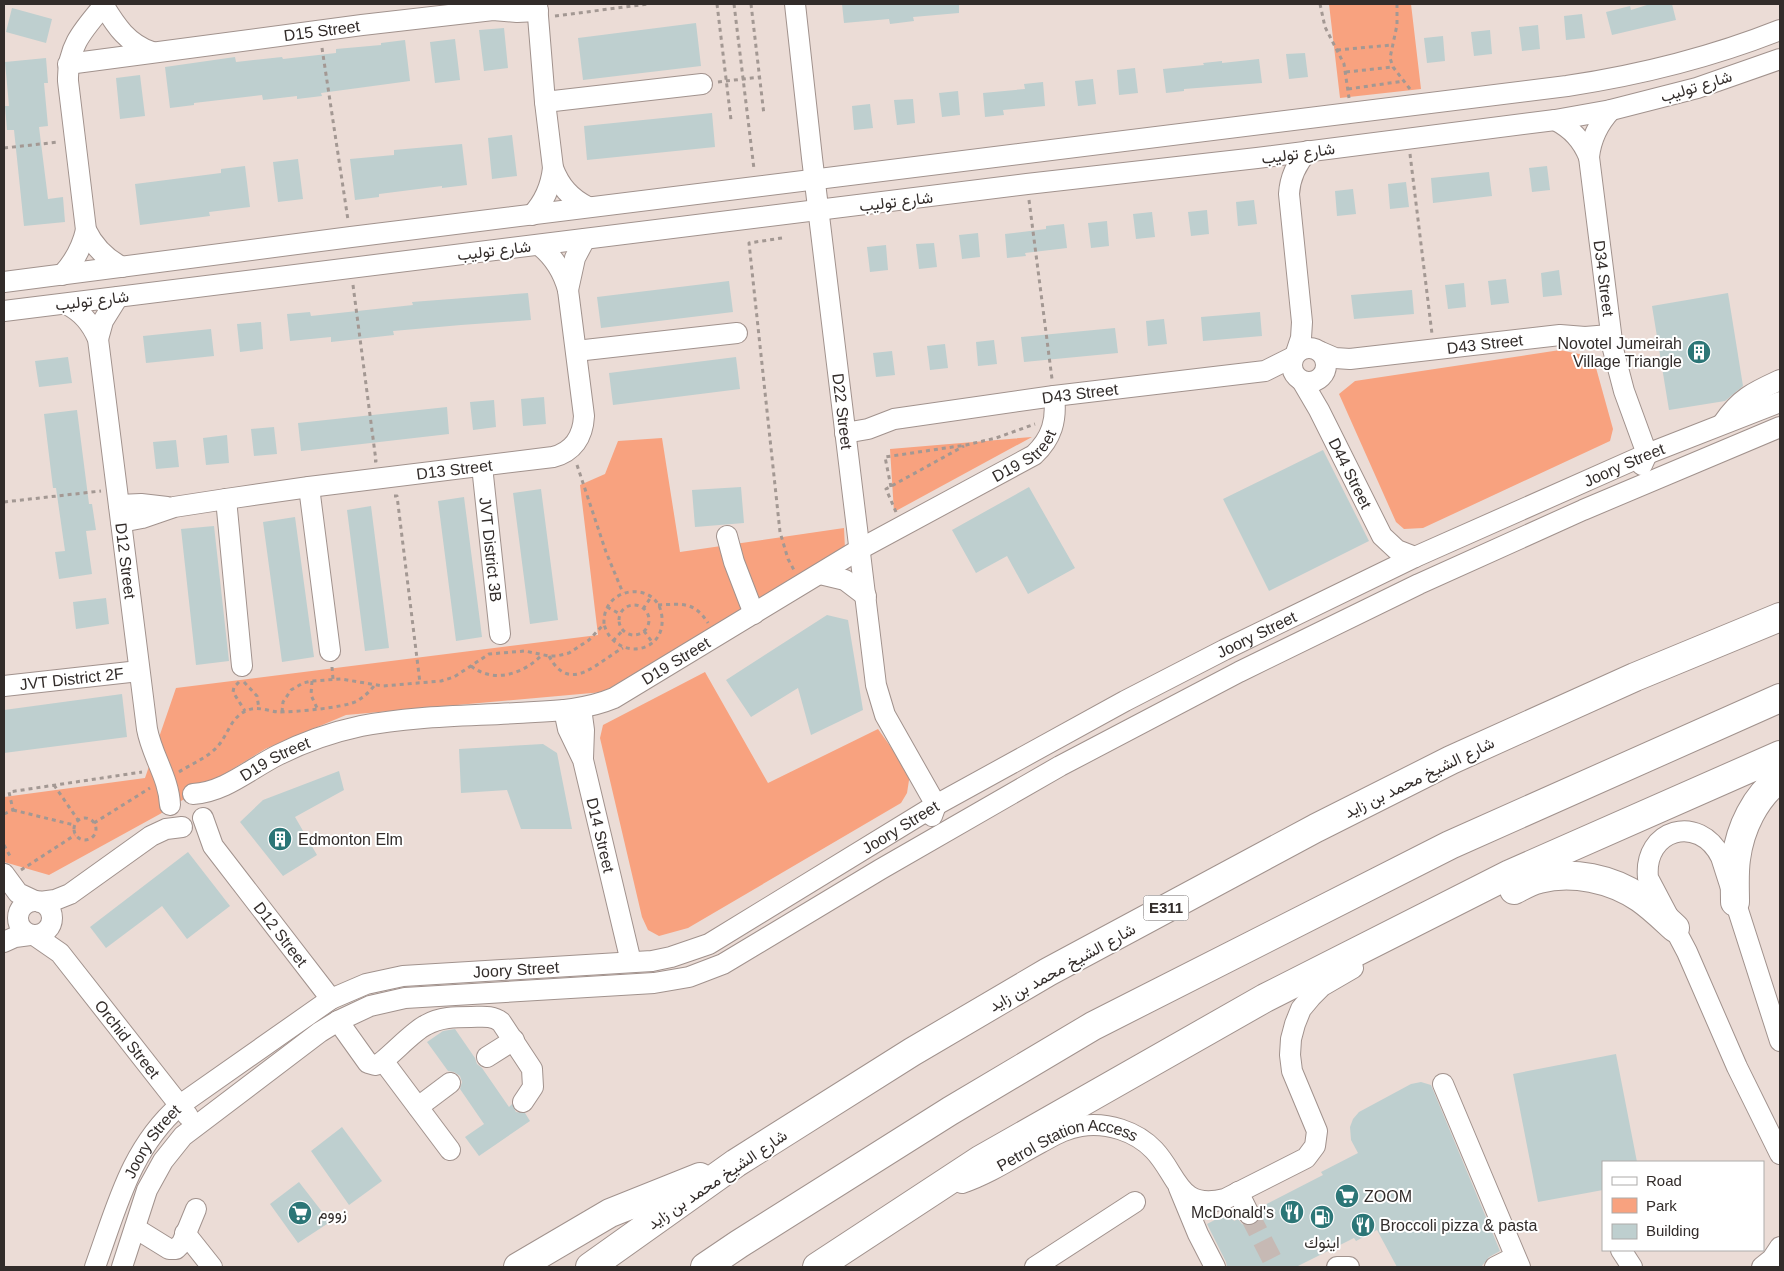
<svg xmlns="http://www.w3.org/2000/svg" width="1784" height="1271" viewBox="0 0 1784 1271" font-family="Arial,Vazirmatn,sans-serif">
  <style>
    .green { fill: #f8a27f }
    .building { fill: #becfcf }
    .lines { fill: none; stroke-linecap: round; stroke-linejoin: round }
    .minor-tunnel { stroke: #c6b9b4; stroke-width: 20; stroke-dasharray: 20 10; stroke-linecap: butt }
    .minor-casing { stroke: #a1928d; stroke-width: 22 }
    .highway-casing { stroke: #a1928d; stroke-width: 30 }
    .path { stroke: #a39893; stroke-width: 3; stroke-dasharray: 4 4; stroke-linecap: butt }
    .minor { stroke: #fff; stroke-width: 20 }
    .highway { stroke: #fff; stroke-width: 28 }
    .labels { text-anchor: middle; stroke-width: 4; stroke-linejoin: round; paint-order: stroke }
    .shield { fill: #fff; stroke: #706b6a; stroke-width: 1 }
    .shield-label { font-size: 15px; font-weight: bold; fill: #322c2a }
    .street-label { font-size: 16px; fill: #322c2a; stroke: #fff }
    .poi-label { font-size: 16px; fill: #322c2a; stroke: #fff; text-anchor: start }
  </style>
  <rect width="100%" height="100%" fill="#ebdcd6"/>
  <path class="green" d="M1329,4H1411L1421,89L1340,98Z
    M1560,350L1593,357L1613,429L1610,441L1423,528L1404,529L1396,522L1339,394L1355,381Z
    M1032,437L894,512L890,449Z
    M662,438L680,552L844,528L845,549L603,692L346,715L265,749L160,814L49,875L4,862V797L145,778L176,688L598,635L580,485L605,474L618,441Z
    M705,672L768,783L878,729L910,774L907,793L901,803L688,928L659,936L648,930L642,917L600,738L603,725Z"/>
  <path class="building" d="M842,4H959V13L913,17L914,21L890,24L889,19L844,23Z
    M1650,4H1672L1676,20L1612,35L1606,12L1630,6L1631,10Z
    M12,8L52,19L46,43L6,32Z
    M1582,14L1585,38L1566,40L1564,16Z
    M696,23L701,66L583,80L578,38Z
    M1538,25L1540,49L1522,51L1519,27Z
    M504,28L508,68L484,71L479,30Z
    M1490,30L1492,54L1474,56L1471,32Z
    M1443,36L1445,61L1427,63L1424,38Z
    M455,39L460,80L435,83L430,42Z
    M405,40L410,81L321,93L322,96L297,99V96L263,100L262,95L194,103V105L170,108L165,67L235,57L236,62L282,57L283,59L336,53V49L381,45V43Z
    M1305,53L1308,77L1289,79L1286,54Z
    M46,58L48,83H44L48,126L39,127L48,199L63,197L65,222L24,226L14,130H7L5,106H9L5,62Z
    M1259,59L1262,83L1184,89V91L1166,93L1163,69L1204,65L1203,63L1222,61V63Z
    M1135,68L1138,93L1119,95L1117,70Z
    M140,75L145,116L120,119L116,78Z
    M1093,79L1096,104L1078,106L1075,81Z
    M1043,82L1045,106L1003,110L1004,115L985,117L983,93L1025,89L1024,84Z
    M958,91L960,115L942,117L939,93Z
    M913,99L915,123L897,125L894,100Z
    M870,104L873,128L854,130L852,106Z
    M712,113L715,147L587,160L584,126Z
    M512,135L517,176L492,179L488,138Z
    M462,144L467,185L442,188V186L379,194V197L355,200L350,159L394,155V150Z
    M298,159L303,199L278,202L273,162Z
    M245,166L250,207L209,212L210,216L140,225L135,184L221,173V169Z
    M1547,166L1550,190L1532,192L1529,168Z
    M1489,172L1492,196L1433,203L1431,178Z
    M1406,182L1409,207L1390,209L1388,184Z
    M1353,189L1356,214L1337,216L1335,191Z
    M1254,200L1257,224L1238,226L1236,202Z
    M1207,210L1209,234L1191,236L1188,212Z
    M1152,212L1155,237L1136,239L1133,214Z
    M1107,221L1109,246L1091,248L1088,223Z
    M1064,224L1067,248L1025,253L1026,256L1007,258L1005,234L1046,229V226Z
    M978,233L980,257L962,259L959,235Z
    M934,243L937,267L919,269L916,244Z
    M886,245L888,270L870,272L867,247Z
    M1559,270L1562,295L1543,297L1541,273Z
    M1506,279L1509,303L1491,305L1488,281Z
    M729,281L733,312L601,328L597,297Z
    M1464,283L1466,307L1448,309L1445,285Z
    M1412,290L1414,314L1354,319L1351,295Z
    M528,293L531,320L461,325L393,331L394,335L331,342V337L290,341L287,314L310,312L311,316L413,305L412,302Z
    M1728,293L1743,386L1725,401L1669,410L1652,306Z
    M1260,312L1262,336L1203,341L1201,317Z
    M1164,319L1167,344L1148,346L1146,321Z
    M261,322L263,349L240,352L237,324Z
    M1115,328L1118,353L1024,362L1021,337Z
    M211,329L214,356L146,363L143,336Z
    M994,340L997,364L978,366L976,342Z
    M945,344L948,368L930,370L927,346Z
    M892,351L895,375L876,377L873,353Z
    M68,357L72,383L39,387L35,361Z
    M736,357L740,389L613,405L609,373Z
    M544,397L546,424L523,426L521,399Z
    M494,400L496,427L473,430L470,402Z
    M447,407L449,434L301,451L298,423Z
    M77,410L89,504H92L96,530L86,531L92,574L59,579L55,552L65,551L56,488H53L44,414Z
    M274,427L277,454L254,456L251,429Z
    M227,435L229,463L206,465L203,438Z
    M176,440L179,467L156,469L153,442Z
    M1323,450L1369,541L1269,591L1223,499Z
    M741,487L744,523L695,527L692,490Z
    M1029,487L1075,568L1028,594L1007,556L976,573L952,530Z
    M541,489L558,620L530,624L513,493Z
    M464,497L482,637L456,641L438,501Z
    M371,506L389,648L365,651L347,510Z
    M295,517L314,657L282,662L263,522Z
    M214,526L229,661L196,665L181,529Z
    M106,598L109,624L76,629L73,602Z
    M827,615L848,620L863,710L811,735L798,688L751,717L726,680Z
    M122,694L127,737L4,753V710Z
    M543,744L557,753L572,829H521L507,790L461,793L459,749Z
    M339,771L344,790L295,817L317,855L283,876L240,822L263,800Z
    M188,852L230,906L187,939L162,906L106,948L90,927Z
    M455,1029L475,1058L477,1064L482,1068L509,1107L512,1104L516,1112L525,1113L530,1121L479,1156L465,1137L484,1124L460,1089L462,1082L460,1076L454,1072L448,1071L427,1042L443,1031Z
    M1616,1054L1637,1162H1603V1190L1538,1202L1513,1074Z
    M1421,1082L1431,1085L1500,1251L1489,1257L1481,1267H1397L1377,1230L1356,1241L1354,1238L1296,1267H1227L1226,1262L1207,1224L1230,1212L1234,1221L1238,1219L1242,1224L1248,1226L1255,1224L1259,1220L1261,1215L1259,1208L1323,1175L1321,1172L1358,1153L1351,1140L1350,1127L1353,1119L1359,1112L1411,1084Z
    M342,1127L382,1181L349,1205L311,1151Z
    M299,1182L330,1222L298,1243L270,1204Z"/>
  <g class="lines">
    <path class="minor-tunnel" d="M1249,1214L1276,1267"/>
    <g class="minor-casing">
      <g id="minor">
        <path d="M105,4C84,29 67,46 68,81L86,230C94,247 105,258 122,267"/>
        <path d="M537,4L545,102L553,168C560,186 570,198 588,207"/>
        <path id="s1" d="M795,4L812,158L876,685L885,715L936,805L932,816"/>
        <path d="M104,6C116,26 128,44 152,52"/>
        <path id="s2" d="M68,64L362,25L493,10L517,12L538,11"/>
        <path d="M545,102L702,84"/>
        <path id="s3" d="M1611,110C1598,124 1591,138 1589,157L1613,349L1624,391L1647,454L1642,465"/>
        <path d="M1555,120C1572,129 1582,140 1589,157"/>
        <path d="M532,215C545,201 551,186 553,168"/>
        <path d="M62,275C74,262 82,248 86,230"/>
        <path d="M4,282L351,237L1567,86C1640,75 1712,57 1780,30"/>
        <path d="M568,290L575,258L585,239"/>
        <path id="s4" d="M66,304C82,312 91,323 98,339L147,729C152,756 169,778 170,805"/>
        <path d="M4,311L1027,184L1257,158L1555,120L1611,110L1697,88L1780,59"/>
        <path d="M98,339L103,321L118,297"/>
        <circle cx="1309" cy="365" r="17"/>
        <path d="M576,351L737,333"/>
        <path id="s5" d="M1321,352L1335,358L1350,359L1560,335L1585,337L1610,335"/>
        <path d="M1296,353L1301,338L1302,322L1289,194C1290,177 1296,164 1308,151"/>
        <path id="s6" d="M1302,381L1319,410L1382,536L1397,550L1415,557"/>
        <path d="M1723,423C1740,398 1754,392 1780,380"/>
        <path id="s7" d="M845,433L868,429L894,419L1054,396L1265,371L1293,357"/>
        <path id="s8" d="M482,466L500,634"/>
        <path d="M309,487L330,651"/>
        <path d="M226,499L242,666"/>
        <path d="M119,505L141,504L167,507"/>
        <path id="s9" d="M121,522L142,518L174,507L226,499L309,487L553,457C573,452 583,437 584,416L568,290C563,271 554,257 539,245"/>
        <path d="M727,536L734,562L754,614"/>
        <path d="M820,574L845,580L866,596"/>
        <path id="s10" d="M4,686L139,671"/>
        <path d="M581,708L584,730L583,758"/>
        <path id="s11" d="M564,710L568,729L583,760L631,962"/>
        <path id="s12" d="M193,794C225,792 250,769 278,755C304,742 333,732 361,726C412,716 465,716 517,713C550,711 583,711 614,698L860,549L1034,455C1052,438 1057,420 1054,396"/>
        <path id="s13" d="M203,818L213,846L331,999"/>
        <path d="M4,874L18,893L35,901"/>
        <circle cx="35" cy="918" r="17"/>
        <path d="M40,902L55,900L70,894L151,836L166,829L182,827"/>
        <path id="s14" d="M34,935L60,953L188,1116"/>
        <path d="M4,942L15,937L30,935"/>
        <path d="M338,1021L368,1063L375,1065C384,1064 411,1032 426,1025C440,1017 455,1017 471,1017C482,1017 492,1015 501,1022L532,1069L533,1087L523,1102"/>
        <path d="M1780,1041L1721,857C1699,813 1643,829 1648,878L1687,952L1737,1067L1780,1154"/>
        <path d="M487,1057L514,1040"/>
        <path d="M384,1062L450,1150"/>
        <path d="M1443,1084L1520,1267"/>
        <path d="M418,1107L450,1083"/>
        <path id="s15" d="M962,1183C989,1174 1014,1157 1040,1143C1053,1136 1066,1128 1081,1126C1107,1122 1136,1131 1154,1150C1178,1175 1178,1211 1225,1199L1306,1158L1315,1146L1317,1131L1292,1071L1290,1055L1291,1039L1295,1024L1301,1009L1311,997L1322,986L1353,968"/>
        <path d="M1179,1188L1198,1234L1215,1267"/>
        <path d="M1238,1192L1249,1214"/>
        <path d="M135,1228L169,1249H176L182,1243L196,1209"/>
        <path d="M185,1233L212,1267"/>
        <path d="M1621,1250L1632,1267"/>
        <path id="s16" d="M95,1267C117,1207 130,1149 180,1105L331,999L366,984L403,976L652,961L671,957L709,944L936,805L1125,701L1224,650L1415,557L1647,454L1780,402"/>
        <path d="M122,1267L147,1190L163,1161L183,1136L320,1032L338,1021L370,1006L405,998L654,983L689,977L723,964L881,869L1060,766L1239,672L1419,584L1583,510L1780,427"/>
        <path d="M1035,1267L1135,1202"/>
        <path d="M1337,1267H1349"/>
        <path d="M1495,1267L1515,1257"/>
        <path d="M1762,1267L1772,1259L1780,1247"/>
      </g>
    </g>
    <g class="highway-casing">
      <path id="highway" d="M1514,890C1522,886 1530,881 1539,879C1572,870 1612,879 1640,898C1653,907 1664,918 1675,928
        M1735,902C1735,888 1734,873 1736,859C1740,828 1755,797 1780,778
        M518,1267L610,1213L700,1177
        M590,1267L736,1163L912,1052L1048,972L1316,828L1451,760L1635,677L1780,617
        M705,1267L739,1244L950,1111L1093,1026L1450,845L1780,698
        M817,1267L980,1160L1265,998L1510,874L1780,755"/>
    </g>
    <path class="path" d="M717,4L731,120
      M734,4L754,169
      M751,4L764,115
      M1320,4L1325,27L1344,64L1349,98
      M1397,4V25L1390,58L1393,67L1410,89
      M555,16L648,4
      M322,48L348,220
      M1337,50L1392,45
      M1346,72L1393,67
      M718,82L760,77
      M1348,89L1404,81
      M4,148L59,142
      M1410,154L1432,334
      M1029,200L1052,379
      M782,238L749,243L780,532L788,559L794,570
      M353,285L376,461H374
      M577,465L606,552L623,593
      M891,487L885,457L966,445L996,438L1035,424
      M394,496H397L420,683
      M4,502L101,491
      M896,512L886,489L964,446
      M658,605C682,604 694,601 708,623
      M619 620a15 15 0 1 1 30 0a15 15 0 1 1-30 0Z
      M607,607L620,614
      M643,609L651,597
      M644,631L652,642
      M613,641L623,630
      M549,656C570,696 598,661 623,648
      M471,666C494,684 523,674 542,655
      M332,667L333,679
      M312,681L311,695L317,708
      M239,682L234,687L233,692L245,711
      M244,682L257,696L259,709
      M282,712L283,702L291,690L303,683L312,681L341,679L383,686L441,681L454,677L489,654L525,651L549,656H557L569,653L589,640L604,624C602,584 660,580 662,618C665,655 614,661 604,624
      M179,772C191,764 207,758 217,747C229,734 230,717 248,710C257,706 268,711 278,712C294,712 344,708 357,701C364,697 369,692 374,686
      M54,785L78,820
      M13,810L74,825
      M4,814L13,810L9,792L142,772
      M74 829a11 11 0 1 1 22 0a11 11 0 1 1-22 0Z
      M94,823L150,788
      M4,845L11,858
      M21,870L75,835"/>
    <use href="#minor" class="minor"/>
    <use href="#highway" class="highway"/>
  </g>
  <defs>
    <g id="building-disc" transform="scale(1.25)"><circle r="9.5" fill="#2c7677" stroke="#fff"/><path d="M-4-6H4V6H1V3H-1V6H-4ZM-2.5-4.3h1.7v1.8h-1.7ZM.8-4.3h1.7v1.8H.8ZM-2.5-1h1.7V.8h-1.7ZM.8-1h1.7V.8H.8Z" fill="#fff"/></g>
    <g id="supermarket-disc" transform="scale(1.25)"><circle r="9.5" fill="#2c7677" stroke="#fff"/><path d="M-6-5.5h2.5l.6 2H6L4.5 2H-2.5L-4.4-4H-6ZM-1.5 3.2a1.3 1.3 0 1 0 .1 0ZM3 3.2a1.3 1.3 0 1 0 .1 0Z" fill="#fff"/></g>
    <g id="restaurant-disc" transform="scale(1.25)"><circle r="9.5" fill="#2c7677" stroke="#fff"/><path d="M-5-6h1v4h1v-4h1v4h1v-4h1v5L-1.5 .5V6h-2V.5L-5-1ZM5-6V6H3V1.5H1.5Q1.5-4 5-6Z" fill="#fff"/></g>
    <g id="fuel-disc" transform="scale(1.25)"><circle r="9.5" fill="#2c7677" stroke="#fff"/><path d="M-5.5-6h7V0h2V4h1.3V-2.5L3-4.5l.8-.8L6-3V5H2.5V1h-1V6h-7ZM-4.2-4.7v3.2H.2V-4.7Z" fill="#fff"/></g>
  </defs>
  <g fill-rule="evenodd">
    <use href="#building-disc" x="1699" y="352"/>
    <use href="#building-disc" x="280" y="839"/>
    <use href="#supermarket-disc" x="1347" y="1196"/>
    <use href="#restaurant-disc" x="1292" y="1212"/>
    <use href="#supermarket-disc" x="300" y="1213"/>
    <use href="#fuel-disc" x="1322" y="1217"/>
    <use href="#restaurant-disc" x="1363" y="1225"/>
  </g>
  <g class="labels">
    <rect class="shield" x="1143.5" y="895.5" width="45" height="25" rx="4"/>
    <g class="shield-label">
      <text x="1166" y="913">E311</text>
    </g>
    <g class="street-label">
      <text dy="6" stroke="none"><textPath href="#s2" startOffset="256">D15 Street</textPath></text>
      <text transform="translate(1696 86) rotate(-17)" y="6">شارع توليب</text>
      <text transform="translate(1298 153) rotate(-8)" y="6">شارع توليب</text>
      <text transform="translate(896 201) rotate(-7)" y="6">شارع توليب</text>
      <text transform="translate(494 250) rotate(-7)" y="6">شارع توليب</text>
      <text dy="6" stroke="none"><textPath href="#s3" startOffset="175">D34 Street</textPath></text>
      <text transform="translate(92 300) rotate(-7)" y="6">شارع توليب</text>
      <text dy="6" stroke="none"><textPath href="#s5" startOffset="166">D43 Street</textPath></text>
      <text dy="6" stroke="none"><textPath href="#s7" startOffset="239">D43 Street</textPath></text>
      <text dy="6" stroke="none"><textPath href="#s1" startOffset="410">D22 Street</textPath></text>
      <text dy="6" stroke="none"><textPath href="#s12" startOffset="915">D19 Street</textPath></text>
      <text dy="6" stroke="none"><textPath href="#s16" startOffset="1789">Joory Street</textPath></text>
      <text dy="6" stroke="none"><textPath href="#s9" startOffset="338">D13 Street</textPath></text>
      <text dy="6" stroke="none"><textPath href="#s6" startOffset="104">D44 Street</textPath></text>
      <text dy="6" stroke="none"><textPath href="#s8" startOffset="84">JVT District 3B</textPath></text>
      <text dy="6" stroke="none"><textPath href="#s4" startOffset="272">D12 Street</textPath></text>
      <text dy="6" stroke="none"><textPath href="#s16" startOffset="1384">Joory Street</textPath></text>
      <text dy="6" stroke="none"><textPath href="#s12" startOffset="510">D19 Street</textPath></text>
      <text dy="6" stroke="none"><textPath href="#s10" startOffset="68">JVT District 2F</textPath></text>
      <text dy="6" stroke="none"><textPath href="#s12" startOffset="90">D19 Street</textPath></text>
      <text transform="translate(1419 777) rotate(-26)" y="6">شارع الشيخ محمد بن زايد</text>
      <text dy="6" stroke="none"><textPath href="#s16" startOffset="979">Joory Street</textPath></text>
      <text dy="6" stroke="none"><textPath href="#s11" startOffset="131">D14 Street</textPath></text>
      <text dy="6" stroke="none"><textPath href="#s13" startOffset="141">D12 Street</textPath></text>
      <text transform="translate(1062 967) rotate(-29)" y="6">شارع الشيخ محمد بن زايد</text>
      <text dy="6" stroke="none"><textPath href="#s16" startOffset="559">Joory Street</textPath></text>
      <text dy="6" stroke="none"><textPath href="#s14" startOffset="141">Orchid Street</textPath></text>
      <text dy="6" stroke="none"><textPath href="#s16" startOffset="139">Joory Street</textPath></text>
      <text dy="6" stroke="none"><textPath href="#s15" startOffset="115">Petrol Station Access</textPath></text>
      <text transform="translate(717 1179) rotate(-34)" y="6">شارع الشيخ محمد بن زايد</text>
    </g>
    <g class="poi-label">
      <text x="1682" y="349" text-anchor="end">Novotel Jumeirah<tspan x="1682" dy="18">Village Triangle</tspan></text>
      <text x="298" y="845">Edmonton Elm</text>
      <text x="1364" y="1202">ZOOM</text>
      <text x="1274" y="1218" text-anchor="end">McDonald's</text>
      <text x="318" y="1219">زووم</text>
      <text x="1380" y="1231">Broccoli pizza &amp; pasta</text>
      <text x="1322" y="1248" text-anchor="middle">اينوك</text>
    </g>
  </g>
  <rect width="1784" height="1271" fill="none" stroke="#322c2a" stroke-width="10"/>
  <rect x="1602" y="1161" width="162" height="90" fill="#ffffff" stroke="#adabaa"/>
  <rect x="1612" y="1177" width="25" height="8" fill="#ffffff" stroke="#adabaa"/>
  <text x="1646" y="1186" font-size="15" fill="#322c2a">Road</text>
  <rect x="1612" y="1198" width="25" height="15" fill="#f8a27f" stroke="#adabaa"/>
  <text x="1646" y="1211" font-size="15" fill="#322c2a">Park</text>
  <rect x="1612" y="1224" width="25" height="15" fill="#becfcf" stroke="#adabaa"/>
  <text x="1646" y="1236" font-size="15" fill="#322c2a">Building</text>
</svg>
